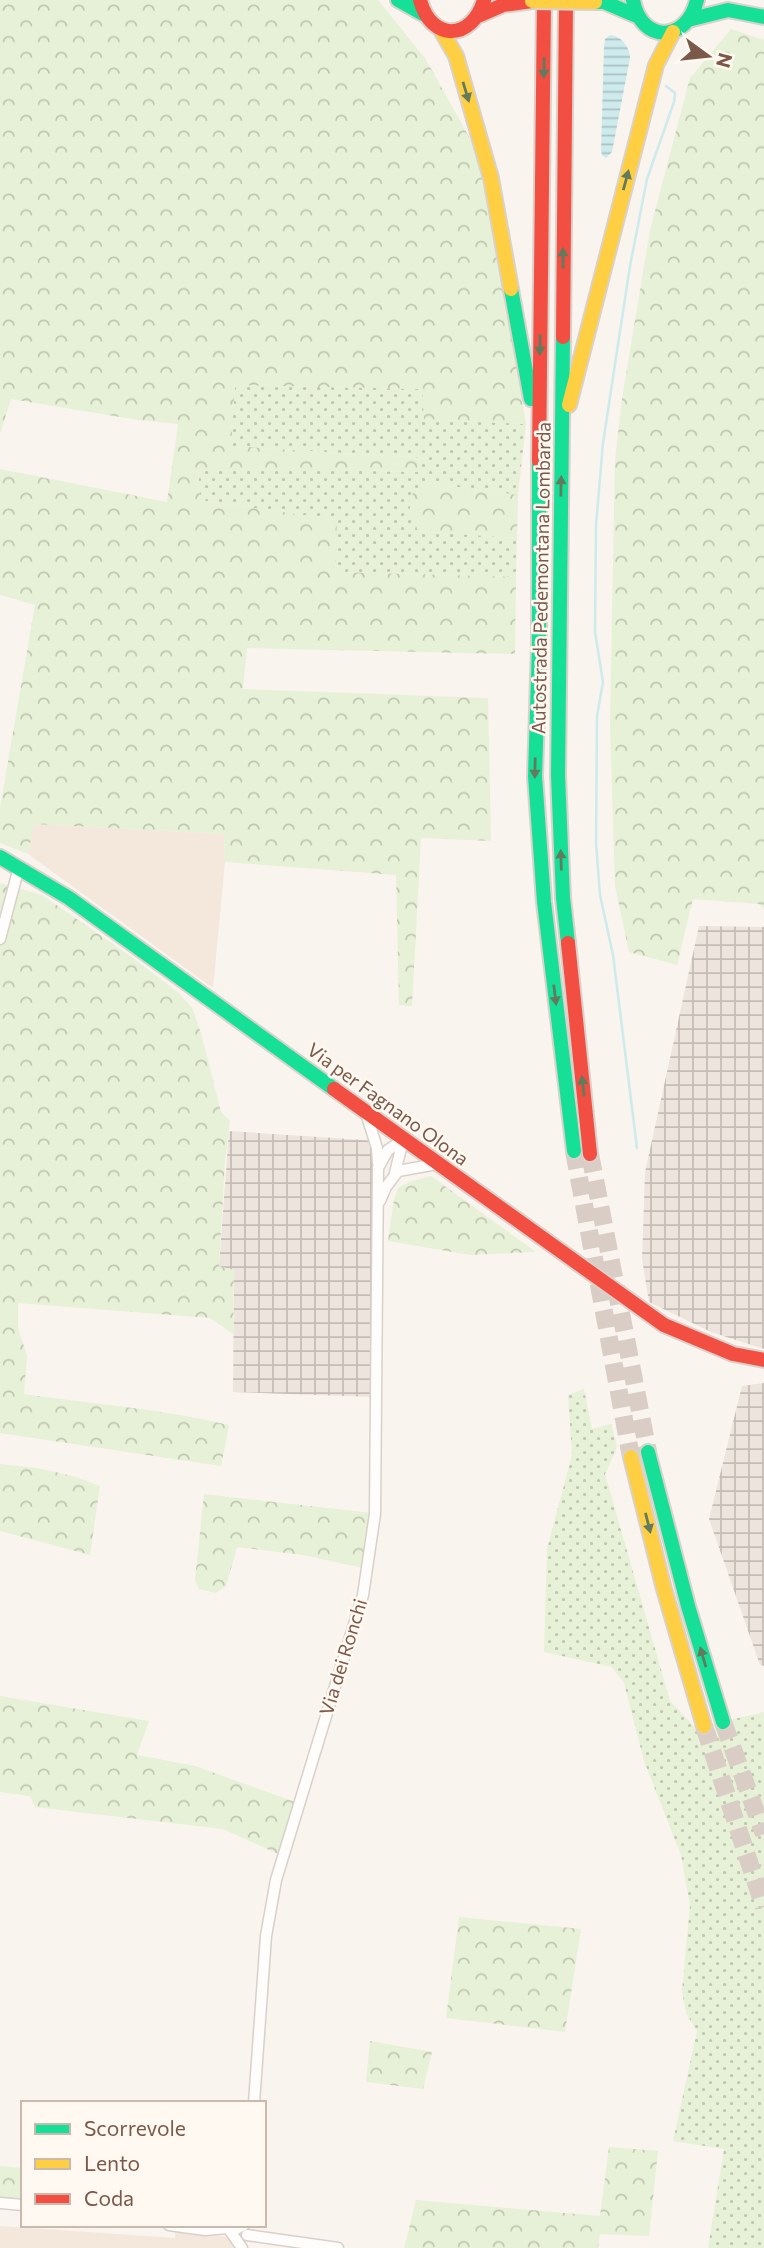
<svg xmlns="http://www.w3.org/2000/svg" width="764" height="2248" viewBox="0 0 764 2248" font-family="Commissioner,sans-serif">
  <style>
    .residential { fill: #f4e8dc }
    .industrial { fill: url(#industrial-grid) }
    .grass { fill: url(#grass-dots) }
    .forest { fill: url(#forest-crowns) }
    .water { fill: url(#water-rules) }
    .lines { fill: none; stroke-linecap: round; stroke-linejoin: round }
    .stream { stroke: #cdeaec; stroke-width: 2.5 }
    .highway-tunnel { stroke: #dacdc5; stroke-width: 18; stroke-dasharray: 18 9; stroke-linecap: butt }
    .street-casing { stroke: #d9d0ca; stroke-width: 13 }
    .fast-casing { stroke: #dad1cb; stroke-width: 18 }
    .slow-casing { stroke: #dad1cb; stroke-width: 18 }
    .jam-casing { stroke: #dad1cb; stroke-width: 18 }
    .street { stroke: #fefdfc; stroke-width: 10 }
    .fast { stroke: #16e098; stroke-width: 14 }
    .slow { stroke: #ffcf43; stroke-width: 14 }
    .jam { stroke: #f24e42; stroke-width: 14 }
    .slow-bridge-casing { stroke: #dad1cb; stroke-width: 18; stroke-linecap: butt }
    .slow-bridge { stroke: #ffcf43; stroke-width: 14 }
    .oneway { fill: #627a5d }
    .labels { text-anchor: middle; stroke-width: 5; stroke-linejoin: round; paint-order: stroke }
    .street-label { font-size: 19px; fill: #7c5849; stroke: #fff9f1 }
  </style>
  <defs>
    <pattern id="industrial-grid" width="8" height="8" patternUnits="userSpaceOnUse" patternTransform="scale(1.75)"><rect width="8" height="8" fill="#ede4de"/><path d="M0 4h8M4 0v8" fill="none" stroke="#c5bcb6"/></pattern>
    <pattern id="grass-dots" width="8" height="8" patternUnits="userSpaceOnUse" patternTransform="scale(1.75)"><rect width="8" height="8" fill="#e7f1d7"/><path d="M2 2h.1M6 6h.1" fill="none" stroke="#c0c6b0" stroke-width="1.8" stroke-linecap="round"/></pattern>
    <pattern id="forest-crowns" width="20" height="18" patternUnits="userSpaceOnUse" patternTransform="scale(1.75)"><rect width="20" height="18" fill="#e7f1d7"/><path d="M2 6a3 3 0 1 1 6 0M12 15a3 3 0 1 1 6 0" fill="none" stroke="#c0c6b0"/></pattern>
    <pattern id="water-rules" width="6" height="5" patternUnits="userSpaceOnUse" patternTransform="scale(1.75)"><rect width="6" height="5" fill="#cdeaec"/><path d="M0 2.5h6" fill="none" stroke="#abc0c1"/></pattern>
  </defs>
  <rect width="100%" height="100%" fill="#f9f4ee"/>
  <path class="residential" d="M34,824L224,834L225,862L213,988L28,854Z
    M0,2226L175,2238V2232L230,2237L235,2248H0Z"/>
  <path class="industrial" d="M699,926L764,927V1349L711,1332L649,1302L642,1259L645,1172Z
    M229,1131L379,1141L373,1397L233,1392L234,1271L219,1266Z
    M764,1383V1666L760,1665L709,1519L742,1386Z"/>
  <path class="grass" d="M235,385L423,389L425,419L526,424L518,495L426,483L418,531L517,538L516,577L335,572L336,520L200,500L198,467L421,472V458L230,446Z
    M584,1389L592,1429L611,1424L617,1447L605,1474L670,1701L696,1728L764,1712V2248H708L724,2149L673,2141L697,2031L686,2013L682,1991L690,1905L681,1855L644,1761L624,1683L612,1667L544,1652L547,1549L572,1455L568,1395Z"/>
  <path class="forest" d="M0,0H378L425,58L482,160L526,424L424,419L422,389L235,385L231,446L421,458V472L198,468L200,500L337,520L335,572L516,577L515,654L247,648L243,689L488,698L491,841L421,838L412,1006L399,1005L396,875L225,862L224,834L34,824L28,854L0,843V808L35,605L0,595V469L167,502L178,424L138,420L11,399L0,434Z
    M731,29L764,40V909L759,904L693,899L677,965L629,952L615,886L610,723L615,460L622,399L650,230L690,78Z
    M426,483L518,495L517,538L418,531L409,512L413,492Z
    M0,883L42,895L129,955L180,994L192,1008L201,1033L221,1112L230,1121L225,1161L219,1266L234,1270L233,1334L210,1318L18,1303V1328L27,1356L24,1394C92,1404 162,1409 229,1425L221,1466L0,1433Z
    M431,1176L536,1252L470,1255L388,1241L394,1199L398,1188L409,1182Z
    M0,1464L43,1469L76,1477L100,1486L90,1555L0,1531Z
    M204,1494L372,1513L363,1568L303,1555L237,1547L226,1586L216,1593L199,1589L195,1580Z
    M0,1696L149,1721L137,1755L195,1766L295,1802L278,1854L223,1829L35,1807L30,1796L0,1792Z
    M459,1917L581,1929L565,2032L446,2018Z
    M370,2041L432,2052L423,2089L366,2082Z
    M609,2147L658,2151L649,2236L600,2234L598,2248H404L416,2200L600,2216Z
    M0,2166L23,2168V2201L0,2198Z"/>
  <path class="water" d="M610,35C621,36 630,47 630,58L612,152L606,158L602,155L601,150L604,47L605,39Z"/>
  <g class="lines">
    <path class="stream" d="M637,1148L613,955L600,895L596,843L597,716L603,682L595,632L596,525L603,443L630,266L647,179L674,102L675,93L666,86"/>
    <path class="highway-tunnel" d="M574,1151L631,1457
      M590,1154L648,1452
      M723,1722L764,1834
      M704,1726L764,1907"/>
    <g class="street-casing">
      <path id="street" d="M0,939L19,867
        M366,1113L377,1148L378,1163
        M395,1173L403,1140
        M380,1201L386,1187L398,1171L437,1164
        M254,2103L266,1936L276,1880L363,1595L375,1514L378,1168L388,1150L403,1140
        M0,2203L23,2205
        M169,2225L205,2230L228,2228L242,2248
        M226,2227L234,2230L244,2225
        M247,2235L338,2248"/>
    </g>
    <g class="fast-casing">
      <path id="fast" d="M398,0L423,14
        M633,0C641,44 687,43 697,0
        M595,2H604L637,16
        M692,19L728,10L764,17
        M511,289L531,399
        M563,337L558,775L563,898L568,943
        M539,461V645L535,776L544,902L574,1151
        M0,857L69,898L334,1089
        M648,1452L688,1606L723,1722"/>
    </g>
    <g class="slow-casing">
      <path id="slow" d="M441,30L456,56L491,178L511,289
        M569,405L656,65L673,32
        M631,1457L664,1589L704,1726"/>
    </g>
    <g class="jam-casing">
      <path id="jam" d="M420,0C431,42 472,41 484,0
        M480,15L503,5L532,1
        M563,337L566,0
        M539,461L544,0
        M568,943L590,1154
        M334,1089L664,1325L733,1354L764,1360"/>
    </g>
    <use href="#street" class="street"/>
    <use href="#fast" class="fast"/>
    <use href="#slow" class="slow"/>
    <use href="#jam" class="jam"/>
    <g class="slow-bridge-casing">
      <path id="slow-bridge" d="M532,1L595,2"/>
    </g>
    <use href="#slow-bridge" class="slow-bridge"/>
  </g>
  <defs><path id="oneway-solid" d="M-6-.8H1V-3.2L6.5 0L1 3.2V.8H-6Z" transform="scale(1.75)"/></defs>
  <g class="oneway">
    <use href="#oneway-solid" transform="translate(544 68) rotate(91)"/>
    <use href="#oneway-solid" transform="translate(466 92) rotate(73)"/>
    <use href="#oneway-solid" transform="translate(626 180) rotate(-75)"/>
    <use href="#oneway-solid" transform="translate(563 258) rotate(-90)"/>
    <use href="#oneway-solid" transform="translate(540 345) rotate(91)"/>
    <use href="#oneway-solid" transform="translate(561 486) rotate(-89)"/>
    <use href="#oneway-solid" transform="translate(535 768) rotate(91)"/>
    <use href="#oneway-solid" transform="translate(561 860) rotate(-92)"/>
    <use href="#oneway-solid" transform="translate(555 995) rotate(83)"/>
    <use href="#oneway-solid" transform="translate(583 1086) rotate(-96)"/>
    <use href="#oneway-solid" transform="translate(648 1523) rotate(76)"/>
    <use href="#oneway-solid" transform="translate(703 1657) rotate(-106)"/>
  </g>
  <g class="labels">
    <g class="street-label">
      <text transform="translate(541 578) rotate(-89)" y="7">Autostrada Pedemontana Lombarda</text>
      <text transform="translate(388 1104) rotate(36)" y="7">Via per Fagnano Olona</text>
      <text transform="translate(343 1657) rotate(-73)" y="7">Via dei Ronchi</text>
    </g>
  </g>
  <rect x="21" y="2101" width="245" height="126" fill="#fff9f1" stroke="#cbb9ae" stroke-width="2"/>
  <rect x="35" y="2124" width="35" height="10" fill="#16e098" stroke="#cbb9ae" stroke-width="2"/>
  <text x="84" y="2136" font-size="21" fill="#7c5849">Scorrevole</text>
  <rect x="35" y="2159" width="35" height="10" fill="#ffcf43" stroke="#cbb9ae" stroke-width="2"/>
  <text x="84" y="2171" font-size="21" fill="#7c5849">Lento</text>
  <rect x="35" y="2194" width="35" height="10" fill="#f24e42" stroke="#cbb9ae" stroke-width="2"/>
  <text x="84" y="2206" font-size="21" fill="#7c5849">Coda</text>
  <g transform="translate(708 56) rotate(105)" stroke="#fff9f1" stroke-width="5" paint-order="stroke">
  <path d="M0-5L12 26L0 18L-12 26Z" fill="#7c5849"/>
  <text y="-10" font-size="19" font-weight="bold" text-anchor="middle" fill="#7c5849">N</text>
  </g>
</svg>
